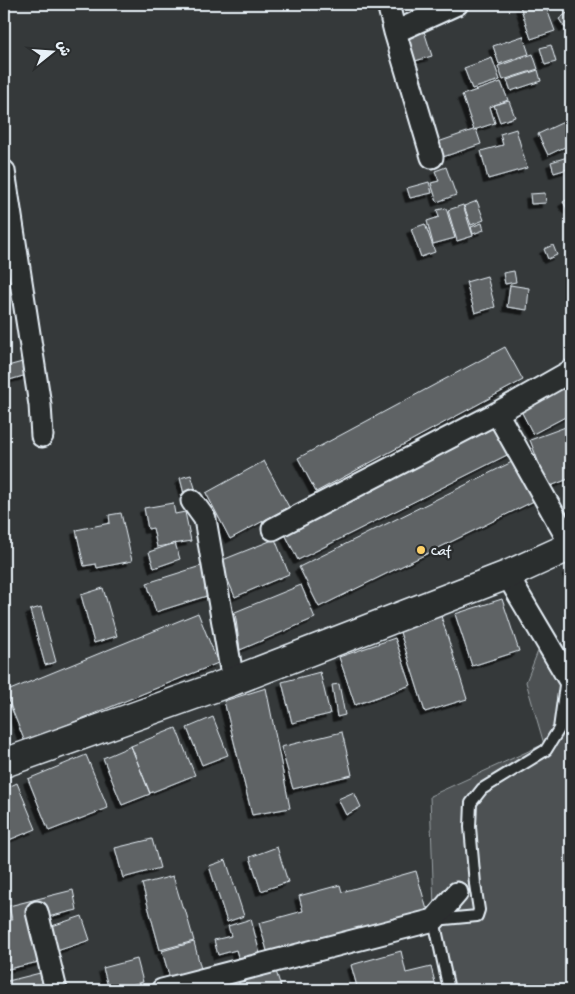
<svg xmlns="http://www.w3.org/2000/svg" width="575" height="994" viewBox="0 0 575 994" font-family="'Gochi Hand','Playpen Sans Arabic',sans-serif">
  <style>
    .green { fill: #4d5152; stroke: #9aa1a5 }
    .building { fill: #5f6365; stroke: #e8f1f8; filter: url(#shadow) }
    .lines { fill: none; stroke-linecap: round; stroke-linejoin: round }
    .service-casing { stroke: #e8f1f8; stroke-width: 14 }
    .minor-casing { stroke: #e8f1f8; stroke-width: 25 }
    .secondary-casing { stroke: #e8f1f8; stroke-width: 31 }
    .service { stroke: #2a2d2e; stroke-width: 10 }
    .minor { stroke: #2a2d2e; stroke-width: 21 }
    .secondary { stroke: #2a2d2e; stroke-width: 28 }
    .poi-dot { fill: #ffd166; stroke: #2a2d2e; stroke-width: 2 }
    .labels { text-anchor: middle; stroke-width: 5; stroke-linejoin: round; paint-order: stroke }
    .poi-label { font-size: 14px; fill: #e8f1f8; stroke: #2a2d2e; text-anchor: start }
  </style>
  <defs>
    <filter id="shadow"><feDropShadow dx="-4.5" dy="4.5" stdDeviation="0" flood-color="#0009"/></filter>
  </defs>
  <rect width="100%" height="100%" fill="#35393a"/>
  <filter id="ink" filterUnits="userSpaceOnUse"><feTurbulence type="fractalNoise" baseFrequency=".02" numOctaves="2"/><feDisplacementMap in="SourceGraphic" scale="10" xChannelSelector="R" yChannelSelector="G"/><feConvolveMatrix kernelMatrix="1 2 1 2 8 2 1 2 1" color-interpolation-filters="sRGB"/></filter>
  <g filter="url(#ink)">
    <path class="green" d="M538,651L571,705V990H443L434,907L430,796L544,744L526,682Z"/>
    <path class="building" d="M409,4H432L414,13Z
      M527,4H545L555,31L531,39L520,6Z
      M567,13L571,18V23L565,28L559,19Z
      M424,31L432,56L412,62L404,37Z
      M523,36L529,54L499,64L493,46Z
      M551,45L556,62L545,65L540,48Z
      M533,54L538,69L503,80L498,66Z
      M492,58L500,80L472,89L464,68Z
      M538,70L541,81L511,91L507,80Z
      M501,82L508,100L490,107L495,123L474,130L462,95Z
      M509,101L515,117L500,122L494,105Z
      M570,119L571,144L548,155L538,134Z
      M476,129L481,144L440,158L435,143Z
      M516,129L527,168L488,179L481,151L503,145L500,134Z
      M571,156V168L554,173L551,162Z
      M446,167L456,195L437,202L431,183L439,181L435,171Z
      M429,182L432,193L410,198L407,188Z
      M545,193L546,203L531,204L530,194Z
      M571,197V208L568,210L563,202Z
      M477,201L484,220L471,225L464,206Z
      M463,205L473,236L457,241L448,210Z
      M446,208L455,238L433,244L427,221L439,217L437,210Z
      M482,223L484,230L473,234L471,227Z
      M425,224L435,252L421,257L411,229Z
      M553,245L557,255L548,259L544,249Z
      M514,271L516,282L505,284L503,273Z
      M487,276L495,307L475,313L466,282Z
      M510,285L529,288L527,310L507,307Z
      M505,347L523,380L316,492L298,458Z
      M26,361L30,374L6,381L4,367Z
      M571,379V414L533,434L519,407Z
      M500,421L515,451L298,560L283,530Z
      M571,425V478L548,487L530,440Z
      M520,458L540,498L319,607L299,567Z
      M264,461L289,507L230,539L206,493Z
      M191,475L196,491L184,494L180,478Z
      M173,503L175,514L185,512L191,541L157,547L153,528L148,529L144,508Z
      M121,513L132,561L97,568L96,564L84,566L76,530L110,523L109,515Z
      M275,539L289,574L235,597L220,561Z
      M175,543L180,559L154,568L149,552Z
      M204,565L213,594L156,612L147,583Z
      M571,568V580L567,570Z
      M301,585L315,618L240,650L235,612Z
      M103,588L117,636L94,643L81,595Z
      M502,599L519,651L472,666L455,614Z
      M41,607L56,662L45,665L30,610Z
      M198,613L218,663L25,742L5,692Z
      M441,616L467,699L425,712L399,629Z
      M395,638L411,685L355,705L339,657Z
      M320,672L330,714L292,723L282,682Z
      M339,684L345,715L337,717L332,685Z
      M266,688L290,808L252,815L224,701Z
      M213,717L228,755L202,765L187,728Z
      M4,725L11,749L4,751Z
      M176,728L195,775L150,793L131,746Z
      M342,732L352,775L293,789L281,747Z
      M131,746L150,794L122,805L103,758Z
      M86,755L108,808L49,831L28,779Z
      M17,783L36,829L4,842V789Z
      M354,792L361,807L346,815L338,799Z
      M152,839L160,868L123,878L115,848Z
      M277,847L288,882L261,891L250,857Z
      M226,860L244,916L227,922L209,866Z
      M416,871L427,910L268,954L259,923L303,911L299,896L340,885L342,892Z
      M173,876L183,909H185L194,941L160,950L142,884Z
      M73,890L77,910L48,917L45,905L27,909L36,949L43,961L4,970V909L7,921L12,920L9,906Z
      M82,916L90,940L54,952L46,928Z
      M251,919L260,954L239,960L236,950L218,955L214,940L231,936L228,926Z
      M194,942L202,973L171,982L162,951Z
      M401,951L406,973L431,967L437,990H358L351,965Z
      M137,959L143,982L109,990L103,968Z
      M275,968L282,990H241L238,980Z
      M44,972L48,990H4V982Z"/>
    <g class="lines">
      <g class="service-casing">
        <path id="service" d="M449,990L434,920L477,916L479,910L475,884L470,827L471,803L482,789L546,750L559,729L566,678"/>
      </g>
      <g class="minor-casing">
        <path id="minor" d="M388,4L395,32L432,157
          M395,32L457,4
          M4,171L40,405L42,436
          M497,413L571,545
          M192,501L205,519L233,681
          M273,529L497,413L571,371
          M507,575L571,683
          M37,912L56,990
          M162,990L434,920L457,893"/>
      </g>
      <g class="secondary-casing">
        <path id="secondary" d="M4,763L233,681L507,575L571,546"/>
      </g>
      <use href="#service" class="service"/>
      <use href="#minor" class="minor"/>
      <use href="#secondary" class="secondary"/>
    </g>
  </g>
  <circle class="poi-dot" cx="421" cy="550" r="5"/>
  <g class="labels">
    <g class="poi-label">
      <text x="431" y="555">Caf</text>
    </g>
  </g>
  <rect width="575" height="994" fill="none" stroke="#2a2d2e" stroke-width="20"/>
  <rect x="10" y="10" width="555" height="974" fill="none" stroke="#e8f1f8" stroke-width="2" filter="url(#ink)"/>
  <g transform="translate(52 52) rotate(73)" stroke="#2a2d2e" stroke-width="4" paint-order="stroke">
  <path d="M0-4L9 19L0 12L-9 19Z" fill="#e8f1f8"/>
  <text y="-8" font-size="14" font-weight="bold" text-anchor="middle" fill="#e8f1f8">ش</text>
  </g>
</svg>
